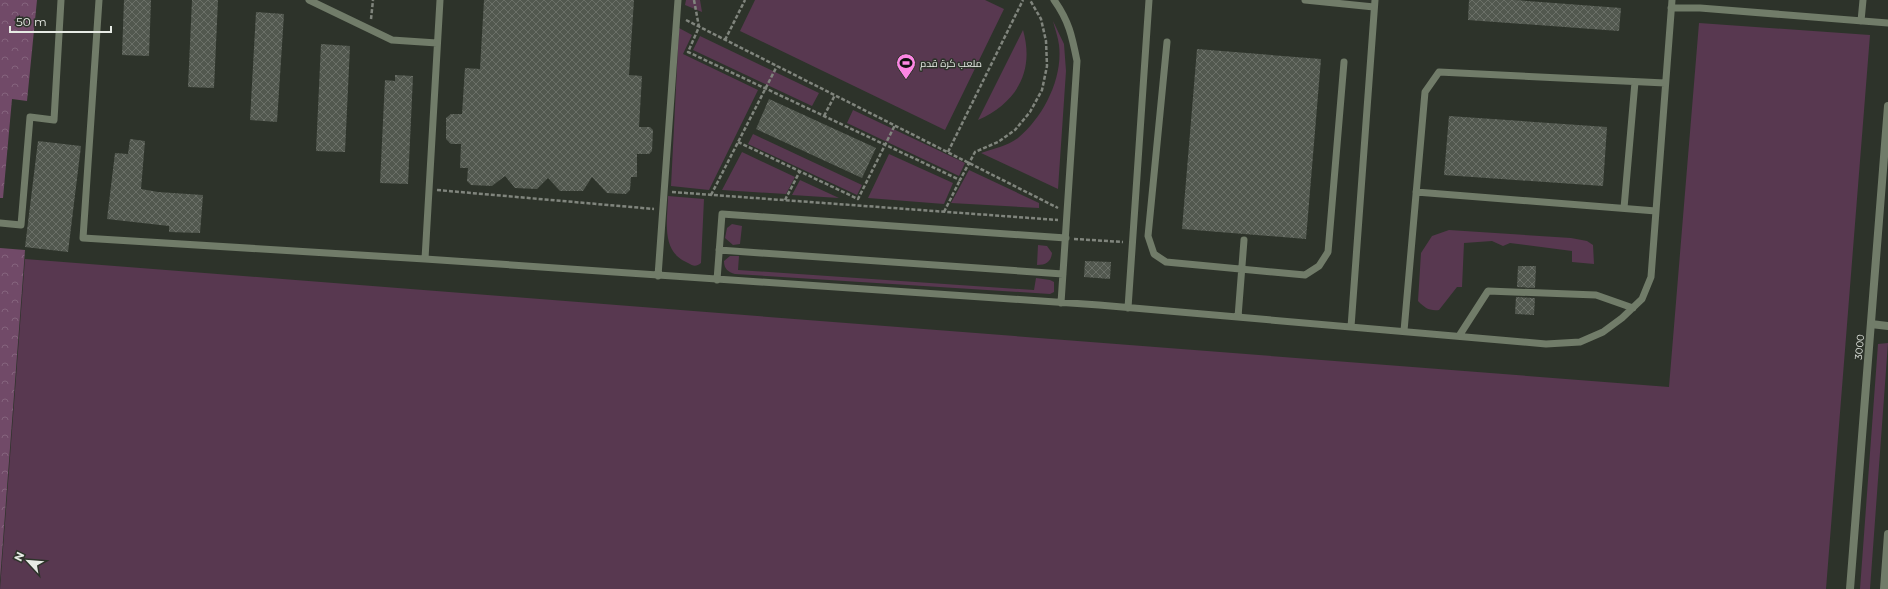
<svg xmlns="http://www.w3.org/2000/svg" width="1888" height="589" viewBox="0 0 1888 589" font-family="Montserrat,Cairo,sans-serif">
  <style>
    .grass { fill: #583850 }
    .forest { fill: url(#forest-crowns) }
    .building { fill: url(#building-cross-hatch) }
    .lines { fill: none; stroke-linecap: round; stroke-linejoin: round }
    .path { stroke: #80857d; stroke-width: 2.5; stroke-dasharray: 4 2; stroke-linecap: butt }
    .service { stroke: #717c69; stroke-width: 7 }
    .minor { stroke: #717c69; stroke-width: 8 }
    .tertiary { stroke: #717c69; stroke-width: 8 }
    .labels { text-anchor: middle; stroke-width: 3; stroke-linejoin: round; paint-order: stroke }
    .poi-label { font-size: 10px; fill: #e7ebe5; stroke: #2d332a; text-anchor: start }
    .street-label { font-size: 10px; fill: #e7ebe5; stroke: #2d332a }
  </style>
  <defs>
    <pattern id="forest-crowns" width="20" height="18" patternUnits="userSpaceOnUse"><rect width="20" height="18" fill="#714a68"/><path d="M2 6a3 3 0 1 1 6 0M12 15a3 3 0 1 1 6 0" fill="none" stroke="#85647d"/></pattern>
    <pattern id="building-cross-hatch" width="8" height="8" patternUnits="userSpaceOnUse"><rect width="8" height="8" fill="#52584f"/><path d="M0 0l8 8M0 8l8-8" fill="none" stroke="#6b7068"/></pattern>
  </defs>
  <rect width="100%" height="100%" fill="#2d332a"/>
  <path class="grass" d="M686,0H700L702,12L685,5Z
    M755,0H985L1004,9L945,130L740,31Z
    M1053,21L1064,44L1066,71L1058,189L981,153C993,149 1007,146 1018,138C1043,117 1063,79 1059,45C1058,37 1055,29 1053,21Z
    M1699,23L1870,35L1826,589H0L25,259L1669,387Z
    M679,28L692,35L683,54L758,90L709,190L671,186Z
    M1023,30C1035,72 1016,103 978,120Z
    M700,36L819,93L812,106L693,50Z
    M853,110L965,163L959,176L847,123Z
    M753,134L862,185L857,195L748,144Z
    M742,152L795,177L786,194L722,190Z
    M889,154L953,183L944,204L868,198Z
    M969,170L1039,203V208L951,203Z
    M800,180L839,198L792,195Z
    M668,196L704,199L701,263C696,267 693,266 688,263C684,261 680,259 677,256C662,242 668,214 668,196Z
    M732,224L742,226L740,244L733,245L725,238L727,228Z
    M1449,230L1571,238L1587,241L1593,245L1594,264L1572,262V251L1510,243L1503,246L1492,241L1464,243L1462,287H1457L1439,310C1429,311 1425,308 1418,301L1421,253L1432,236Z
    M1038,245L1047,246L1052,253C1051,262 1046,265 1037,265Z
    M730,256H739L738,270L1034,290L1036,278L1050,280L1054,282V292L1050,294L735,274C728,272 724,269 724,261Z
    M1888,343L1870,589H1860L1878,344Z"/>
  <path class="forest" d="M0,0H37L27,101L12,99L3,198H0Z
    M0,248L25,250L0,580Z"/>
  <path class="building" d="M124,0H151L149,56L122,55Z
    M192,0H218L214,88L188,87Z
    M484,0H634L629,75L642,76L639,127H650L653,130L652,151L649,154H637V177H631L630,190L626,194L607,193L592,177L583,191H560L548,178L537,189L515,188L505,176L492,186L471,185L467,181L468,168H460L461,144H451L446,139V118L451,114H462L465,68L480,69Z
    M1469,0H1515L1621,8L1619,31L1468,20Z
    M256,12L284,14L277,122L250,120Z
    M321,44L350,46L345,152L316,151Z
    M1197,49L1321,59L1306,239L1182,229Z
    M395,75L413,76L408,184L380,183L385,80L395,81Z
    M769,99L876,148L862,178L756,129Z
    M1449,116L1607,127L1603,186L1444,175Z
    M130,139L145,141L141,189L158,192L203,195L200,233L169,232V226L107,219L115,153L128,154Z
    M38,141L81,146L68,252L25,247Z
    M1085,261L1111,262L1110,279L1084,277Z
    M1518,266H1536L1535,288L1517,287Z
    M1516,297L1535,298L1534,315L1515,314Z"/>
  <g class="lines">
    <path class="path" d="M694,0L699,27L688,52L960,180L975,152L998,142L1015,130L1030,112L1042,90L1047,66L1046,41L1041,19L1030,0
      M371,19L373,0
      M686,20L1058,208
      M725,40L745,0
      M824,116L835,95
      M738,142L858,199L895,125
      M948,152L1023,0
      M437,190L654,209
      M672,192L1058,220
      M711,195L777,66
      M785,200L800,171
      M944,212L960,180
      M1074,239L1123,242"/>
    <path class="service" d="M99,0L83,238L425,259L1099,305L1546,344L1580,342L1603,332L1622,318L1642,299L1651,277L1672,0
      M309,0L392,40L437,43
      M1054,0C1069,21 1072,36 1077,61L1061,303
      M1305,0L1374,7
      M1671,8H1700L1888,23
      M1861,21L1863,0
      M1167,42L1148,236L1154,254L1166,262L1305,275L1319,266L1328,252L1344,62
      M1416,192L1656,211
      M1624,208L1635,82
      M0,223L21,225L30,117L54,120L61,0
      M719,250L1063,274
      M425,259L440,0
      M658,276L678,0
      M717,280L722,214L1066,238
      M1128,308L1149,0
      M1238,317L1244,240
      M1351,327L1375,0
      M1404,331L1425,92L1439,72L1665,83
      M1459,336L1488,291L1596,295L1633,308"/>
    <path class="minor" d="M1871,324L1888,326"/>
    <path class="tertiary" d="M1850,589L1888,106
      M1884,589L1888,534"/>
  </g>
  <defs>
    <g id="stadium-pin" transform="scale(1)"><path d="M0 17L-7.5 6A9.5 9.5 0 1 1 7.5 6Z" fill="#fc86e3" stroke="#2d332a"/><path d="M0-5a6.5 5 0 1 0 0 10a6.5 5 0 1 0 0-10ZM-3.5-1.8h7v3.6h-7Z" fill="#111"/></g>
  </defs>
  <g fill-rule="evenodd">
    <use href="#stadium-pin" x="906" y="63"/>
  </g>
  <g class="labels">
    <g class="poi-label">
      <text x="920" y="67">ملعب كرة قدم</text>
    </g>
    <g class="street-label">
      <text transform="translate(1859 347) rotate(-85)" y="4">3000</text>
    </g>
  </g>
  <g transform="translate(28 561) rotate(296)" stroke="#2d332a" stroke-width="3" paint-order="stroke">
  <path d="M0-3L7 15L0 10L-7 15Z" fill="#e7ebe5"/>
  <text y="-6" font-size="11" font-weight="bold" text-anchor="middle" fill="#e7ebe5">N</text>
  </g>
  <path d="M10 26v6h101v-6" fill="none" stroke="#e7ebe5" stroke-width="2"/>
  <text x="16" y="26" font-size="12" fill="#e7ebe5" stroke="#2d332a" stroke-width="3" paint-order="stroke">50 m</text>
</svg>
